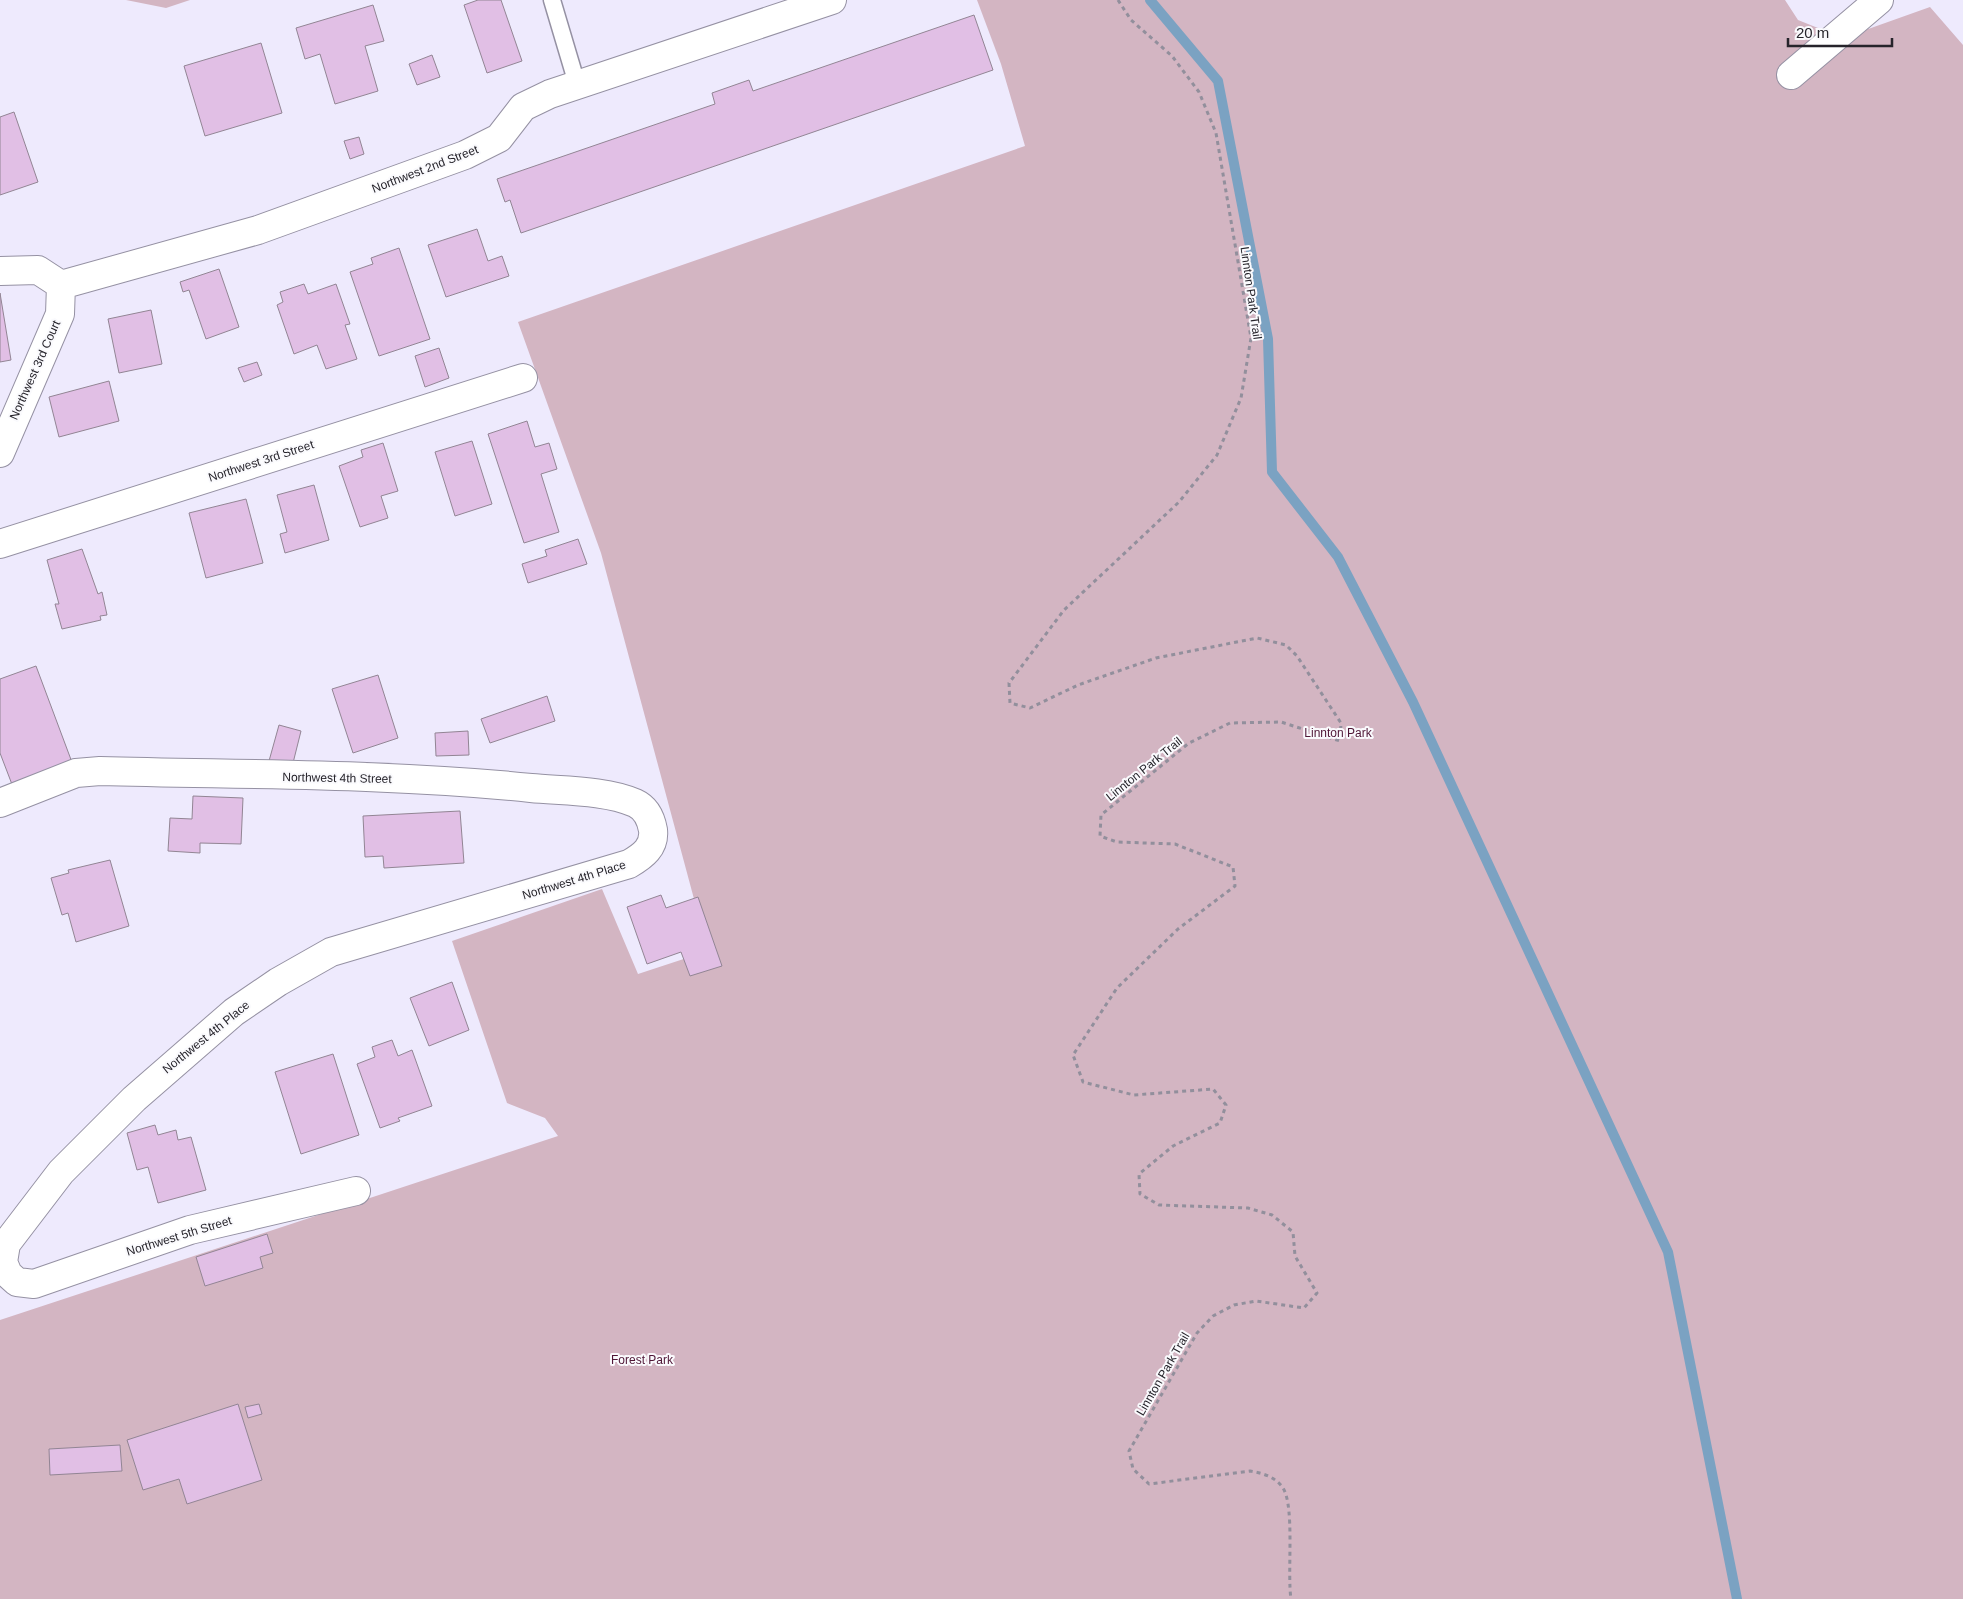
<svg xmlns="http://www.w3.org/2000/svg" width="1963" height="1599" viewBox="0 0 1963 1599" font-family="Helvetica,sans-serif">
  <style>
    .green { fill: #d3b5c2 }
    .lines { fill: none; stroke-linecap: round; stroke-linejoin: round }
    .stream { stroke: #7ba2c2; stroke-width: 10 }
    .building { fill: #e1bfe5; stroke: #928594 }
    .service-casing { stroke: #9591a3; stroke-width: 19 }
    .minor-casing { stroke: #9591a3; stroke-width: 30 }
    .path { stroke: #928f9c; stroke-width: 3; stroke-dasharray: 4 4; stroke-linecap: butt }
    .service { stroke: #fff; stroke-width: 16 }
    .minor { stroke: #fff; stroke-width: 28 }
    .labels { text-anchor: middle; stroke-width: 4; stroke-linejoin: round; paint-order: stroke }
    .street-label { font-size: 12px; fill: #26242b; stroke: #fafafd }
    .park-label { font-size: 12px; fill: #4f1636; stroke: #fafafd }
  </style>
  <rect width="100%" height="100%" fill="#eeeafd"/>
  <path class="green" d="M126,0H190L166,8Z
    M977,0H1785L1798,20L1843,38L1930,7L1963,45V1599H0V1320L558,1136L545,1118L507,1103L452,941L602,889L638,974L708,951L601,553L518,322L1025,146L1001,64Z"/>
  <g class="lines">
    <path class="stream" d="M1150,0L1218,81L1268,339L1272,472L1338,557L1413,702L1668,1252L1737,1599"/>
  </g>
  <path class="building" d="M478,0H501L522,61L487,73L464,5Z
    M373,5L384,41L365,46L378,91L335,104L320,54L305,59L296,28Z
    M974,15L993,70L521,233L510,200L505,202L497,179L715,104L712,93L749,80L753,91Z
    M261,43L282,113L205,136L184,66Z
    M432,55L440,77L417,85L409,64Z
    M14,112L38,182L0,195V117Z
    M359,137L364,154L350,159L344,141Z
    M477,229L488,261L502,256L509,276L446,297L428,245Z
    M399,248L430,339L379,356L350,272L373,264L371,258Z
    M219,269L239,327L206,339L189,290L183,292L180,282Z
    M304,284L308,294L336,284L350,324L345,325L357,359L326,369L317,345L294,354L277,305L283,302L280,292Z
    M0,293L11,360L0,362Z
    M151,310L162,364L119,373L108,319Z
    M439,348L449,378L425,387L415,356Z
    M257,362L262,375L244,382L238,368Z
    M109,381L119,421L59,437L49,397Z
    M527,421L535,447L549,443L557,469L541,474L559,532L524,543L488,434Z
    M472,441L492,504L455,516L435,452Z
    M383,443L398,491L381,496L388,518L360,527L339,466L363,457L361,450Z
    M314,485L329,540L285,553L280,534L287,532L277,495Z
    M246,499L263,563L206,578L189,513Z
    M578,539L587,564L528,583L522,564L547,556L545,550Z
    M82,549L98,594L102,592L107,615L100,616L101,620L62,629L55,604H59L47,560Z
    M36,666L73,765L13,787L0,753V679Z
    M378,675L398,738L353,753L332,689Z
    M547,696L555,721L490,743L481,719Z
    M279,725L301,731L292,767L269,761Z
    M468,731L469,755L436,756L435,733Z
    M193,796L243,798L241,844L200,843V853L168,851L170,818L192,819Z
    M460,811L464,863L384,868L383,856L365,857L363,816Z
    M110,860L129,926L76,942L68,913L62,915L51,878L69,873L68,870Z
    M661,895L666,908L698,897L722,966L690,976L681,952L647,964L627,907Z
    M452,982L469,1030L429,1046L410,998Z
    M392,1040L398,1056L412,1050L432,1106L398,1118L400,1121L380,1128L357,1064L375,1057L372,1047Z
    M333,1054L359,1135L301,1154L275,1072Z
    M155,1125L158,1135L176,1130L178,1140L191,1137L206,1190L158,1203L148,1167L137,1170L127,1133Z
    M267,1234L273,1253L260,1257L263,1268L205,1286L196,1257Z
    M238,1404L262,1480L187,1504L179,1479L143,1490L127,1440Z
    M259,1404L262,1414L248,1418L245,1407Z
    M120,1445L122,1471L50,1475L49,1449Z"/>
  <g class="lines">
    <g class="service-casing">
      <path id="service" d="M552,0L577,84"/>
    </g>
    <g class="minor-casing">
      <path id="minor" d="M1791,75L1879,0
        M0,271L38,270L61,285L258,230L465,155L499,138L523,107L550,94L832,0
        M0,453L60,314L61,285
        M0,544L523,378
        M0,803L76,773L100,771C243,775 388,773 531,788C562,791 606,790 635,803C646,808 651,819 653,830C655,847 643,856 629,864L331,952L278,982L234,1012L134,1099L61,1172L6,1244L3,1262L8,1274L17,1282L34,1284L190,1230L356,1191"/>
    </g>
    <path class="path" d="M1118,0L1131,20L1172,56L1199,92L1216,133L1251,338L1241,398L1217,455L1179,502L1064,610L1009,683L1010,703L1030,708L1078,685L1156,658L1257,638L1286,645L1297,656L1341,723L1340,741L1281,722L1230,723L1189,743L1101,815L1100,836L1117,842L1175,844L1233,867L1235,886L1178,929L1117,988L1073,1055L1083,1082L1134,1095L1213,1089L1226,1105L1220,1123L1173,1146L1139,1174L1140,1194L1159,1205L1248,1208L1272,1215L1293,1232L1295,1256L1317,1293L1304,1308L1256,1301L1234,1305L1213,1316L1197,1333L1129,1451L1133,1469L1149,1484L1250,1471C1262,1473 1276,1477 1283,1488C1295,1507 1287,1573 1291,1599"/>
    <use href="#service" class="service"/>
    <use href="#minor" class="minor"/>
  </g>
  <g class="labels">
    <g class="street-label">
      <text transform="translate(425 169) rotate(-21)" y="4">Northwest 2nd Street</text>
      <text transform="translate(1251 293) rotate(82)" y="4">Linnton Park Trail</text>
      <text transform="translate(35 370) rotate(-66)" y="4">Northwest 3rd Court</text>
      <text transform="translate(261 461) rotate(-18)" y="4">Northwest 3rd Street</text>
      <text transform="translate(1144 769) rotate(-39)" y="4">Linnton Park Trail</text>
      <text transform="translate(337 778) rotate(1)" y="4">Northwest 4th Street</text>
      <text transform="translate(574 880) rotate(-17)" y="4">Northwest 4th Place</text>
      <text transform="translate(206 1037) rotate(-39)" y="4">Northwest 4th Place</text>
      <text transform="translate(179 1236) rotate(-17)" y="4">Northwest 5th Street</text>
      <text transform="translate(1163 1374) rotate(-60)" y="4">Linnton Park Trail</text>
    </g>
    <g class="park-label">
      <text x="1338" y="737">Linnton Park</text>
      <text x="642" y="1364">Forest Park</text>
    </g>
  </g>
  <path d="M1788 38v8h104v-8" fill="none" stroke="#26242b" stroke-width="2.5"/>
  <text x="1796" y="38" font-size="15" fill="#26242b" stroke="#fafafd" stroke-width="4" paint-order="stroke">20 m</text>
</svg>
